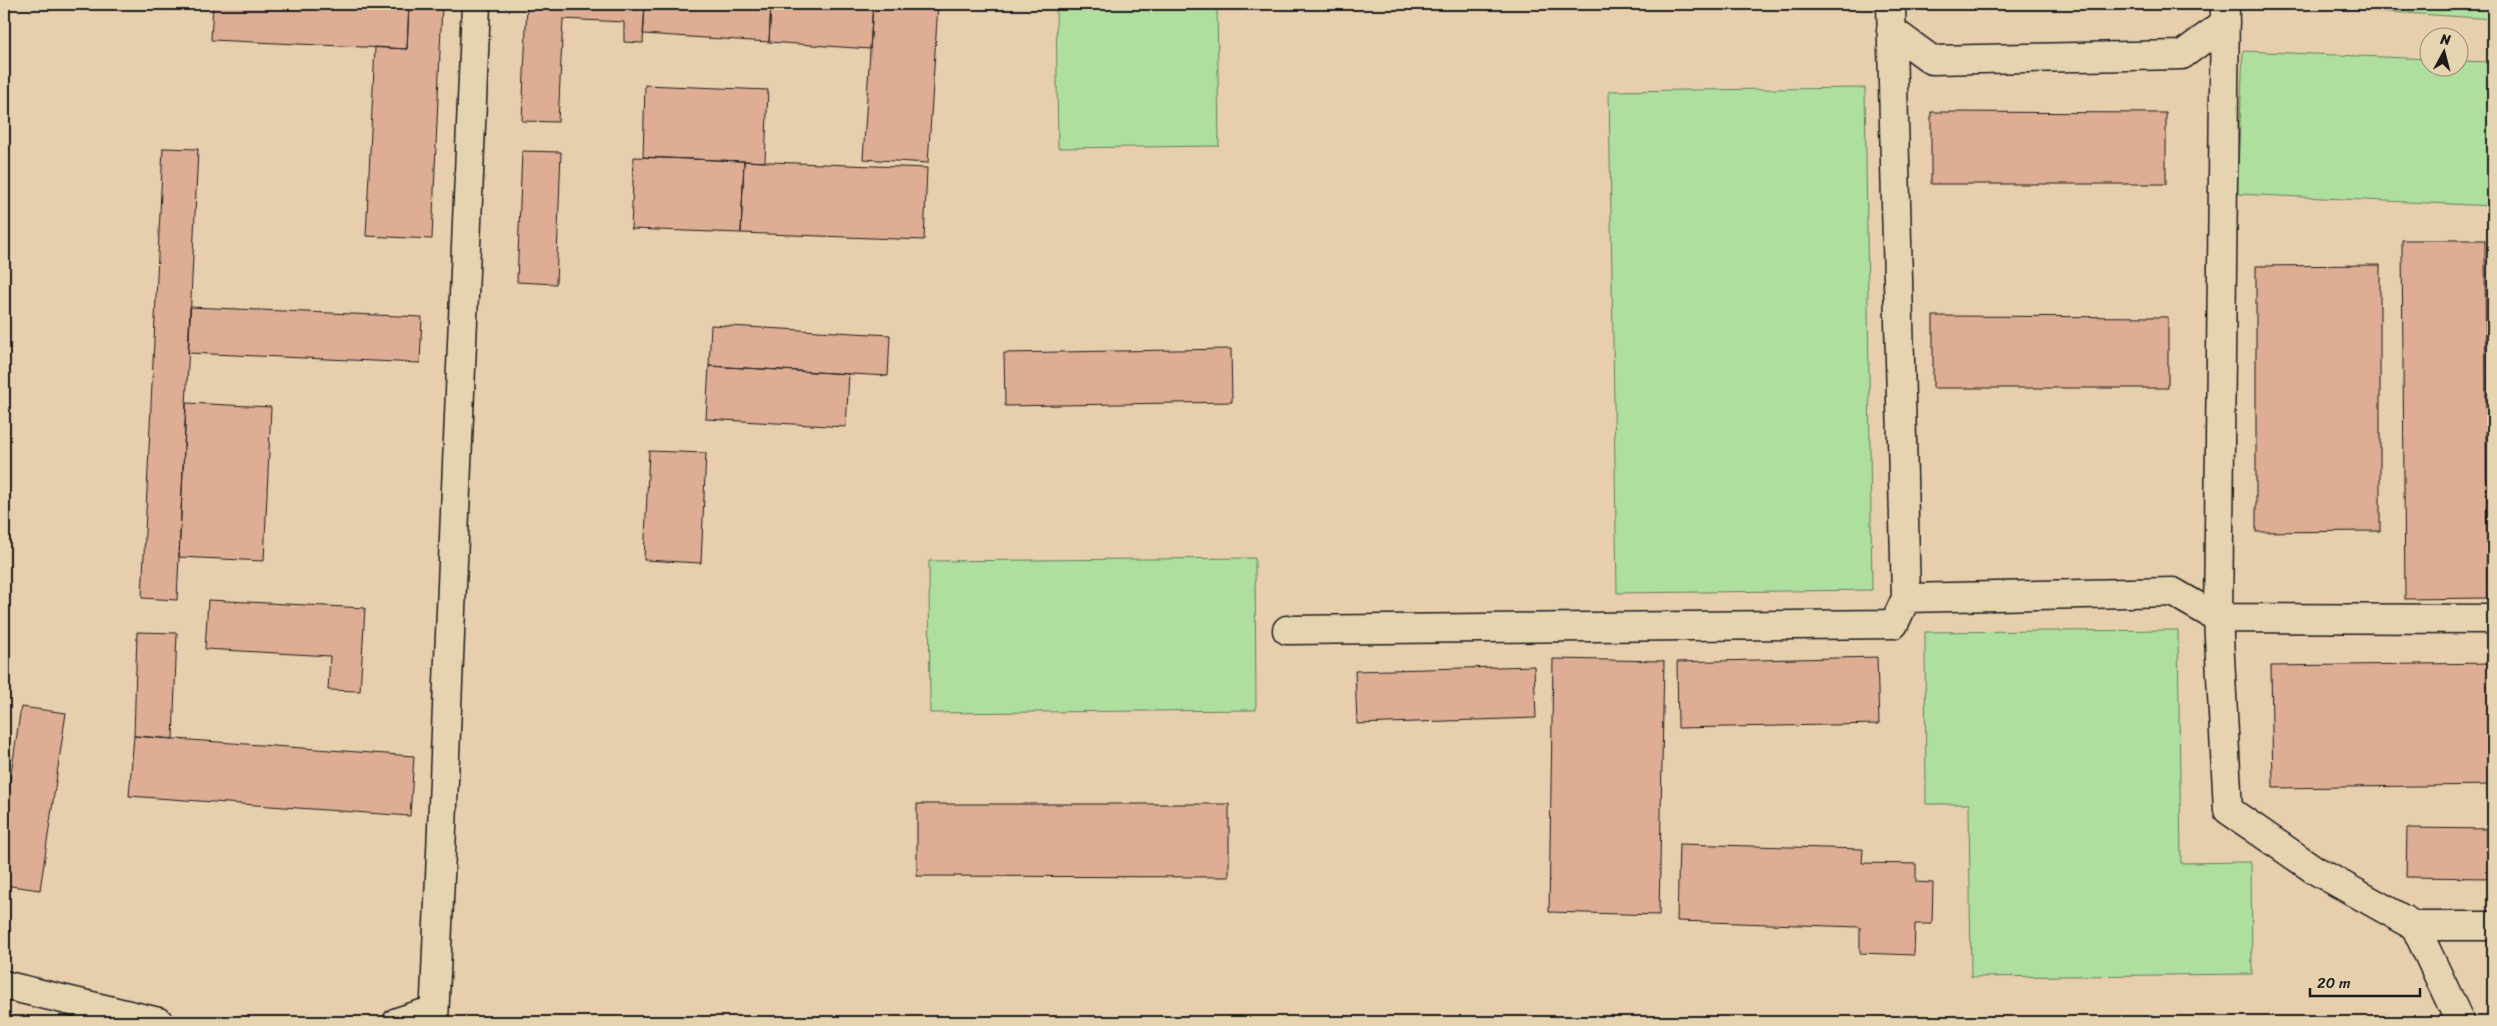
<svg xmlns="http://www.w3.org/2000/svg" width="2497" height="1026" viewBox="0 0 2497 1026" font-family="Sriracha,sans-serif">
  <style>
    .green { fill: #aedf9f; stroke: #657e5e }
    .building { fill: #dead94; stroke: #1c1c1c }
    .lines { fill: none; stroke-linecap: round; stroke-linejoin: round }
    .minor-casing { stroke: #1c1c1c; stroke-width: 31 }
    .minor { stroke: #e6d4b1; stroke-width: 28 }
  </style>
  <rect width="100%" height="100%" fill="#e7cead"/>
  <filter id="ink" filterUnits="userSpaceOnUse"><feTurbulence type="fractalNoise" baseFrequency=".02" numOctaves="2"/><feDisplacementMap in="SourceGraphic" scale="10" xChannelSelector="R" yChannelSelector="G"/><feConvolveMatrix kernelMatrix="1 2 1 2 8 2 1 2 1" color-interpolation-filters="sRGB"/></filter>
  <g filter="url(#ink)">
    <path class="green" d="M1056,4H1217L1219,146L1058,148Z
      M2274,4H2493V19Z
      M2243,51L2429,59L2430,68H2460V61L2493,62V206L2237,194Z
      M1865,88L1872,590L1617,593L1609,91Z
      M1255,558L1256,710L930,713L929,561Z
      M2178,630L2181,863L2251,862L2252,974L1971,977L1969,804H1926L1925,632Z"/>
    <path class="building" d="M213,4H409L407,49L211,40Z
      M409,4H442L432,239L366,236L375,47L407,49Z
      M527,4H645L643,43L624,42V22L563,19L558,122L522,121Z
      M645,4H771L769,42L643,34Z
      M771,4H873L870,49L769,42Z
      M873,4H938L928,163L863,159Z
      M645,85L768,90L765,162L643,157Z
      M1931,112L2166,113V184H1931Z
      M163,148L198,149L177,600L142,598Z
      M522,151L561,152L556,284L517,282Z
      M634,157L744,161L741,233L631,229Z
      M744,161L927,168L924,240L741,233Z
      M2402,240H2485L2487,598L2405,599Z
      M2380,265V531L2256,532V266Z
      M190,307L422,317L420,363L188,353Z
      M1933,316L2168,317V388H1933Z
      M711,325L890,335L888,376L709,366Z
      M1231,349L1232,402L1005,406L1004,353Z
      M709,366L849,374L846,427L706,419Z
      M186,403L271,407L264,561L179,557Z
      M649,451L706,453L701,563L644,560Z
      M208,600L365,608L360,691L328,690L330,656L205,649Z
      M137,632L177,633L173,739L134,736Z
      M1877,657L1879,724L1678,728L1677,662Z
      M1553,659L1664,661L1659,915L1549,912Z
      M2493,663V785L2273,788L2271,666Z
      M1534,666L1536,718L1357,724L1355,671Z
      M21,707L66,713L40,890L4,885V821Z
      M134,736L414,756L410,816L129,796Z
      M917,804H1229V877L917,876Z
      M2407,828L2493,829V878L2406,877Z
      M1679,844L1863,849L1862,863L1916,864V882L1933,883L1932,924H1915L1914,955L1860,953V927L1677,921Z"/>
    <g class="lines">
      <g class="minor-casing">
        <path id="minor" d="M1891,4L1906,598
          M2225,4L2218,618L2228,810L2315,870L2415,926H2493
          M1891,30L1932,60L2182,55L2225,23
          M1287,630L1894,624L1906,598L2173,592L2218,618L2493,619
          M2415,926L2460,1022
          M4,985L159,1022
          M397,1022L434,1010
          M434,1022L476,4"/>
      </g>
      <use href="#minor" class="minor"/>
    </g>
  </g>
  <rect width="2497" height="1026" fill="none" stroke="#e6d4b1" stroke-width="20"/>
  <rect x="10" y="10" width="2477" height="1006" fill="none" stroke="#1c1c1c" stroke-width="2" filter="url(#ink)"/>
  <g transform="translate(2444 52) rotate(7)"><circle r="24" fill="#e6d4b1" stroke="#958a75"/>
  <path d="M0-4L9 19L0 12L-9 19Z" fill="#1c1c1c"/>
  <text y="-8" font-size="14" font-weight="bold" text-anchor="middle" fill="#1c1c1c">N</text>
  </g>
  <path d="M2310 988v8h110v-8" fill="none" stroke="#1c1c1c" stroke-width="2.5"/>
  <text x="2317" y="988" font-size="15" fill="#1c1c1c" stroke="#e6d4b1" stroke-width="4" paint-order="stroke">20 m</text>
</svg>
